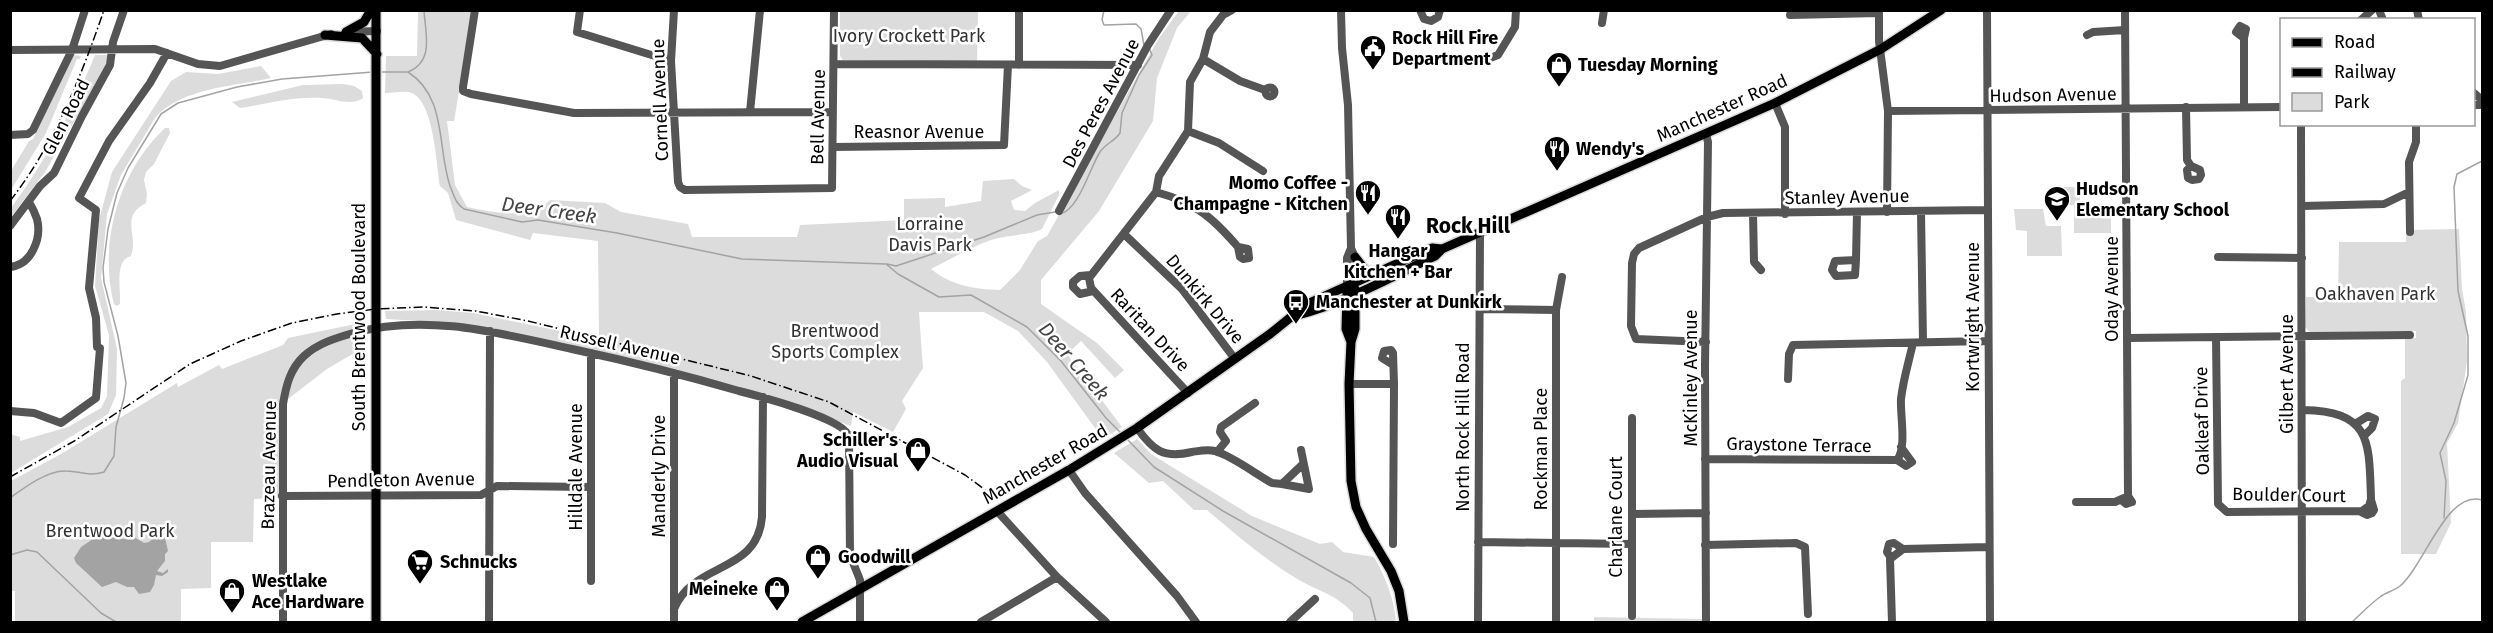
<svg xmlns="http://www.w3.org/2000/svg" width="2493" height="633" viewBox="0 0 2493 633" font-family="'Fira Sans',sans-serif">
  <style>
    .green { fill: #dcdcdc }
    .water { fill: #a3a3a3 }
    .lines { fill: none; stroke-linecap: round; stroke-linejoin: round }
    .stream { stroke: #a3a3a3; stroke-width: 1.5 }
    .major-casing { stroke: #dbdbdb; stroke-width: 12 }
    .minor { stroke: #555; stroke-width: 8 }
    .major { stroke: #000; stroke-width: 9 }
    .rail { stroke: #000; stroke-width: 1.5; stroke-dasharray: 9 3 1.5 3; stroke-linecap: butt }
    .labels { text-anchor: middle; stroke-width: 5; stroke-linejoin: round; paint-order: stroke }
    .park-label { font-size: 18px; fill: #333; stroke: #fff }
    .poi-label { font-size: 18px; font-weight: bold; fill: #000; stroke: #fff; text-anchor: start }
    .street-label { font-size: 18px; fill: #000; stroke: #fff }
    .water-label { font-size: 20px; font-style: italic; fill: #444; stroke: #fff }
    .quarter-label { font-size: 21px; font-weight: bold; fill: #000; stroke: #fff }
  </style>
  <rect width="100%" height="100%" fill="#fff"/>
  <path class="green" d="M418,11H473L454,121H447L455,185L467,207C492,212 530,221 550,200L605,203L621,212L688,224L692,237H797L800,225L904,220V199L945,198V207L981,201L983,181L1014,179L1022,186L1032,190L1011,201L1014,210L1025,211L1035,203L1059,190V195L1042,229C1032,235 1005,235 991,240C971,247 951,259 931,269C952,286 974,289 1000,290L1020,270L1038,241L1047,236L1159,38L1179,11H1191L1177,28L1157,78L1153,121L1099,211L1041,280V304L1097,343L1124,370L1115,378L1081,341L1067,354L1122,427L1103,439L1047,362L1018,331L984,312H919L923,368L902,401L906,409L893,432L853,412L851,426L785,402L497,329L439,322L386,319L385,311L436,310L473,313L599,339L598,241L533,233L530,240L456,220L448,193L440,186C436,163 434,98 409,92C402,91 392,93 385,93L386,56H417Z
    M840,11H978L977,62L843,60L840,56Z
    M73,55L81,56L80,59H77L46,133L11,190V171L29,141L33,139Z
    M95,55H107L108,59L103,71L45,172L11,217V208C47,159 72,111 95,55Z
    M261,66L271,78C235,86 180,88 155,118L121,175L107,214L101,278L117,349L116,395L108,414L11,473L10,434L20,437V441L68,427L101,408L107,396L109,335L95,286L99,220L112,172L171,81L186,72L218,74Z
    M343,84L354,86L362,91L363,98C350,107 335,98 321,98C293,96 267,104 240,108L232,102L303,85Z
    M165,128H169L170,133L154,164L146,172L144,180L147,194L146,203C119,217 139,235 131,256C114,260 121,289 120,304L117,306L114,304C98,243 119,171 165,128Z
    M2064,187H2080V204H2111V233H2074V205H2064Z
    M2014,209H2043L2046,226H2061L2062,256H2027V231L2016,230Z
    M2459,229L2462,289L2466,312L2467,361L2458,423L2447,443L2451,523L2436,554H2401V381L2405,378V337L2416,338V331L2310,332L2305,327L2306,297H2338L2339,242H2406V230Z
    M365,322L366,346L327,369L279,406V498L254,499L253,542H211V588L181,589V622H15V591H11V481L61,454L177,383L178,387L219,365L222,369L283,345L288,338Z
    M1137,439L1151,454L1252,516L1320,544L1332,542L1343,552L1374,557C1386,578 1394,598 1396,622H1353V613C1335,593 1316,591 1294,577C1263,558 1235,534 1207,510H1194L1163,481L1149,483L1114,453Z
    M1594,617L1703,619V622H1594Z"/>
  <path class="water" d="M111,527L122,539L134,537L144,543L149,542L158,534L165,538L168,551L165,554V561L157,571L163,573L168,569V572L162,576L156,575L154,585L150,592L139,594L134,587H127L116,582L102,587L76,563L74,558L81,547Z"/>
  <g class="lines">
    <path class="stream" d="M1104,10L1102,20L1104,25L1136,24L1141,29L1144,45
      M381,72H408C447,97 437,147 450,186C454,195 455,203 464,209L522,222L538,220L617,233L742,259L886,264L898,274L939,297L971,295L1027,327L1061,361L1106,418L1121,433
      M408,72C435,61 425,33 424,10
      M1060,214C1079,210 1090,167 1100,152C1105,144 1115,141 1120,133L1122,113L1139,75L1152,55L1150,50
      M887,264L896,266L984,237L1037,215L1055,212
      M1127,439L1154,467L1223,511L1351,583L1370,598L1376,622
      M10,498C25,487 48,470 66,471C81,471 87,477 104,472L114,456L116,427L124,398L126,383L118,336L104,282L103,268L108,229L117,193L128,168L161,114L178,103L237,87L282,79L373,72
      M2444,518L2446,481L2440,453L2454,423L2468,375V336L2458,291L2454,187L2457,174L2482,161
      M10,555L27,550L37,552L101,613L116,622
      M2352,622C2361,614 2370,604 2380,597C2386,592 2394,591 2400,586C2424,566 2447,489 2482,500"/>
    <g class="major-casing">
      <path id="major" d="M346,32L364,22L371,10
        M325,35L362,38L377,54
        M1355,257L1365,270L1378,272
        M1355,289V329L1351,342L1349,384L1351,481L1356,507L1366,529L1391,571L1399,591L1404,622
        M1347,292L1346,329L1351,342
        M1297,315C1340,305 1394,276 1435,256L1442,249L1775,103L1881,49L1941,10
        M376,622V10
        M802,622L1069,470L1137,428L1270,334L1307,304L1432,248L1442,249"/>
    </g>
    <path class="minor" d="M475,10L463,87V91L471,94L574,113L833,112
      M580,10L577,32L671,61
      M674,10L671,61L678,182L680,187L685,190L832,188L834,10
      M1019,10V65
      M1341,10L1342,48L1348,105L1351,248L1355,257V282
      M1420,10L1424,19L1431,21L1438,17L1440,10
      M1879,10V41L1888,111L1887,212
      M1987,10L1990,622
      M2379,10L2383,20
      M2417,10L2419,20
      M1790,15L1879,13
      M2361,20L2372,10
      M1602,23L1604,10
      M2240,26L2246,29L2244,38L2236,32Z
      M346,32L377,31
      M2087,35L2093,32L2125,30
      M2244,38V106
      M10,50L155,49L198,64L220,66L331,34
      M1203,59L1240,81L1265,90
      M1480,62L1498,55L1515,27L1516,10
      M834,64L1138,65
      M1265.5 92a4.5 4.5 0 1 1 9 0a4.5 4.5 0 1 1-9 0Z
      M2474,93L2482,100
      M1775,103L1785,127V214
      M2474,105H2482
      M2186,107L2187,160L2191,166L2187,170L2188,178L2192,180L2199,179L2201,175L2200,170L2191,166
      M1888,111L2282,107
      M750,112L760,10
      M2301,124L2302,622
      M1188,131L1219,143L1263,171
      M10,135L28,134L33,130L72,50L85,10
      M833,147L1004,145L1008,65
      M1156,192C1196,203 1212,217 1238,247L1248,249L1249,258L1243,259L1240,257L1238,247
      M2302,206L2384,204L2409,192
      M1059,211L1148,45L1171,10
      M1921,211L1923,342
      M1753,213L1754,262L1761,270
      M10,226L40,186L54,173L82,116L110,65L113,42L124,10
      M2410,232L2409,162L2416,142V124
      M1125,235L1182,289L1235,359
      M2218,257L2302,258
      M1856,260L1855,275L1836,276L1832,270L1835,261Z
      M1856,260L1857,212
      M10,267C31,265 42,239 37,219C35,213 32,207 29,202
      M1090,275L1080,276L1073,282V287L1080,294L1093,291
      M1347,286V258L1351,248
      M1479,309L1556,310
      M2216,337L2218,504L2227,512L2362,511L2369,506L2371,499C2369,442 2372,411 2303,410
      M2127,338L2410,335
      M1706,342L1636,339L1631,326L1632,263L1634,254L1639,248L1707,217L1723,213L1988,210
      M591,353V581
      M1393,365L1382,358L1384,351L1391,350L1393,353L1394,384
      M674,373V622
      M1788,379L1789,354L1793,345L1987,341
      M1349,384H1394L1393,544
      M1188,393L1091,288L1089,278L1156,192L1159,176L1188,131L1190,82L1203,59L1210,32L1223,15L1232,10
      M10,411L34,413L61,423L96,398L100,348L97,347L96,318L89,288L96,210L79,198L109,141L150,83L167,53
      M2355,424L2368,416L2375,419L2372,428L2364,436
      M1137,428C1153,450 1163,459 1192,452C1199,451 1207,449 1215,451C1234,457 1254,473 1272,483L1282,484L1302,465
      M1217,452L1226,441L1220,432L1221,427L1255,403
      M1705,459L1897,460C1907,448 1900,415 1901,399C1903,380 1909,361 1913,343
      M1897,460L1906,466L1912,462L1901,447
      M1069,470L1085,493L1177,596L1196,622
      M1282,484L1309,489L1301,450
      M282,496L481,495L497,486L590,487
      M2121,500L2126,504L2132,502L2128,496L2125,10
      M2076,502H2115L2124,498
      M997,511L1057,577L1106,622
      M2361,512L2367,515L2372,513L2374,510L2371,500
      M1632,514L1706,513
      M1478,542L1631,544
      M1705,545L1796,543L1805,547L1808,614
      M1891,558L1887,552L1889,544L1894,543L1903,549
      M674,609C695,560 757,575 762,517L763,397
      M1632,616V418
      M283,622V404C286,386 290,369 304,356C318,343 336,338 353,333C427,313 499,333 572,349C628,361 684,375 739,391C759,396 846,419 849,437L850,555L860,580V622
      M489,622L490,331
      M981,622L1057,577
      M1290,622L1315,599
      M1478,622L1480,232
      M1556,622V310L1562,277
      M1706,622L1705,366L1708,142L1706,134
      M1892,622L1890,559L1903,549L1989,547"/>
    <use href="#major" class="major"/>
    <path class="rail" d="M10,201C54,145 81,77 104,10
      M10,477L76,440L190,364L241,341L292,323L337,314L376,309L424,307L476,311L528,321L751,376L829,402L965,475L995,497"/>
  </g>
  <defs>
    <g id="civic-pin" transform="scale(1.35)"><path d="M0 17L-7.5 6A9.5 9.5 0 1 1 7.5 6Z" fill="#000" stroke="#fff"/><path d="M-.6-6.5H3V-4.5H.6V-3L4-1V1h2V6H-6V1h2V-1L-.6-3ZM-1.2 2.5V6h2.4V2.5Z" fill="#fff"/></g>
    <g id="shop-pin" transform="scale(1.35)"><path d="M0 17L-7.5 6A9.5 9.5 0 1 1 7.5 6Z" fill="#000" stroke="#fff"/><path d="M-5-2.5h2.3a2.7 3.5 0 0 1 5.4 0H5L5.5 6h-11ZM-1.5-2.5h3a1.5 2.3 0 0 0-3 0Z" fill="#fff"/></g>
    <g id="restaurant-pin" transform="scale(1.35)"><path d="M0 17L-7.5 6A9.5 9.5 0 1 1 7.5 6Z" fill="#000" stroke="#fff"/><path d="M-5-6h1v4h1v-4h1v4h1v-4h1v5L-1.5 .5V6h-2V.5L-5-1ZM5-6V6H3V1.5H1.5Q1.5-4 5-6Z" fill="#fff"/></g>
    <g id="school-pin" transform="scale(1.35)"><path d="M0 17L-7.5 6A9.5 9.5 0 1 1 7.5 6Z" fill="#000" stroke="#fff"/><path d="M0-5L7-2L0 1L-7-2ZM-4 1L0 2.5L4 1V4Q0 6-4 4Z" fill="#fff"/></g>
    <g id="bus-pin" transform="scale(1.35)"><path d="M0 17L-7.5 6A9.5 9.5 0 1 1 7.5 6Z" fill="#000" stroke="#fff"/><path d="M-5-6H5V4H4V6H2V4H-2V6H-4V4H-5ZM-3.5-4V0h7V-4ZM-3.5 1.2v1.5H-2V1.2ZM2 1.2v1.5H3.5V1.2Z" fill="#fff"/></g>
    <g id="supermarket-pin" transform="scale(1.35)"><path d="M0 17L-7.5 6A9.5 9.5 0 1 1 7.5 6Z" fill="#000" stroke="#fff"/><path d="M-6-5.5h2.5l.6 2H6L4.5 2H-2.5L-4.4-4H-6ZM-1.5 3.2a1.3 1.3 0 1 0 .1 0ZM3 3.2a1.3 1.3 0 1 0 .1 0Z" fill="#fff"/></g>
  </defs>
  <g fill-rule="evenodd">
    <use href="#civic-pin" x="1373" y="48"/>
    <use href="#shop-pin" x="1559" y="65"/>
    <use href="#restaurant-pin" x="1557" y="149"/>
    <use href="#restaurant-pin" x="1368" y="193"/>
    <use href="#school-pin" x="2057" y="199"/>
    <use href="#restaurant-pin" x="1398" y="217"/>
    <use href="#bus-pin" x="1296" y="302"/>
    <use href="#shop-pin" x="918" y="450"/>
    <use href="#shop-pin" x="818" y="557"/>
    <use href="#supermarket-pin" x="420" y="562"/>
    <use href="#shop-pin" x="777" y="589"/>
    <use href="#shop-pin" x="232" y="591"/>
  </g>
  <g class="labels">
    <g class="park-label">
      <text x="909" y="42">Ivory Crockett Park</text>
      <text x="930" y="230">Lorraine<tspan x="930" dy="21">Davis Park</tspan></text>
      <text x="2375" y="300">Oakhaven Park</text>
      <text x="835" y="337">Brentwood<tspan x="835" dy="21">Sports Complex</tspan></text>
      <text x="110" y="537">Brentwood Park</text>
    </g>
    <g class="poi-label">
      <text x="1392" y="44">Rock Hill Fire<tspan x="1392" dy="21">Department</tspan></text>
      <text x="1578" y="71">Tuesday Morning</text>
      <text x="1576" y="155">Wendy's</text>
      <text x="1348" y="189" text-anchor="end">Momo Coffee -<tspan x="1348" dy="21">Champagne - Kitchen</tspan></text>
      <text x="2076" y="195">Hudson<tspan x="2076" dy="21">Elementary School</tspan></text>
      <text x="1398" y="257" text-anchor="middle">Hangar<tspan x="1398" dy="21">Kitchen + Bar</tspan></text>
      <text x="1316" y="308">Manchester at Dunkirk</text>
      <text x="898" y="446" text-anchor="end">Schiller's<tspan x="898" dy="21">Audio Visual</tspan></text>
      <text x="838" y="563">Goodwill</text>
      <text x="440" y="568">Schnucks</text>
      <text x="252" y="587">Westlake<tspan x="252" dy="21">Ace Hardware</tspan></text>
      <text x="758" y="595" text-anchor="end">Meineke</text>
    </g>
    <g class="street-label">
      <text transform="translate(2053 95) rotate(-1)" y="6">Hudson Avenue</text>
      <text transform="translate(660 100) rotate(-92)" y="6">Cornell Avenue</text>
      <text transform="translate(1101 103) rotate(-62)" y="6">Des Peres Avenue</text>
      <text transform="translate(1722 108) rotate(-24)" y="6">Manchester Road</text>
      <text transform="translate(66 117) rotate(-63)" y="6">Glen Road</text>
      <text transform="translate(818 117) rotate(-89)" y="6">Bell Avenue</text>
      <text x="919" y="138">Reasnor Avenue</text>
      <text transform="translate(1847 197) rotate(-1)" y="6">Stanley Avenue</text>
      <text transform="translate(2112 289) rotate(-90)" y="6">Oday Avenue</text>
      <text transform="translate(1205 299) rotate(50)" y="6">Dunkirk Drive</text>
      <text transform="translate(359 317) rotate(-90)" y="6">South Brentwood Boulevard</text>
      <text transform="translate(1973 317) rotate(-90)" y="6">Kortwright Avenue</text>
      <text transform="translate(1150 330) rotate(47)" y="6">Raritan Drive</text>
      <text transform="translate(620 345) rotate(13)" y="6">Russell Avenue</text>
      <text transform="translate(2287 374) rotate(-90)" y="6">Gilbert Avenue</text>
      <text transform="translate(1691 378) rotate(-90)" y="6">McKinley Avenue</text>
      <text transform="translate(2202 421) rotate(-91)" y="6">Oakleaf Drive</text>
      <text transform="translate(1463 427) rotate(-90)" y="6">North Rock Hill Road</text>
      <text transform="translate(1799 445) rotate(1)" y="6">Graystone Terrace</text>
      <text transform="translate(1541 449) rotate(-90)" y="6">Rockman Place</text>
      <text transform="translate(1045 464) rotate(-30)" y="6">Manchester Road</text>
      <text transform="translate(269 465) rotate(-89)" y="6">Brazeau Avenue</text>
      <text transform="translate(576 467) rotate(-90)" y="6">Hilldale Avenue</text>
      <text transform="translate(659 476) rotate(-90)" y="6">Manderly Drive</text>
      <text transform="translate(401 480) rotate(-1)" y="6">Pendleton Avenue</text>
      <text transform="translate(2289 495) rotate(1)" y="6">Boulder Court</text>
      <text transform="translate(1616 517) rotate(-90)" y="6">Charlane Court</text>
    </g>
    <g class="water-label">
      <text transform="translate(549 210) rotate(8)" y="7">Deer Creek</text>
      <text transform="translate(1074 361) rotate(49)" y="7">Deer Creek</text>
    </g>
    <g class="quarter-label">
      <text x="1468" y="233">Rock Hill</text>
    </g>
  </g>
  <rect width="2493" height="633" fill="none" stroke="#000000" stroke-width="24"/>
  <rect x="2280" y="18" width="195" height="108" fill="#ffffff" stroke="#999999" stroke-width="1.5"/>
  <rect x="2292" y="38" width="30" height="9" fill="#000000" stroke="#999999" stroke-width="1.5"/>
  <text x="2334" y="48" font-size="18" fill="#000000">Road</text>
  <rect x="2292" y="68" width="30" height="9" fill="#000000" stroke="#999999" stroke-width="1.5"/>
  <text x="2334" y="78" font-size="18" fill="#000000">Railway</text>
  <rect x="2292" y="93" width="30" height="18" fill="#dcdcdc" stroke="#999999" stroke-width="1.5"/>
  <text x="2334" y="108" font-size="18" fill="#000000">Park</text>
</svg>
